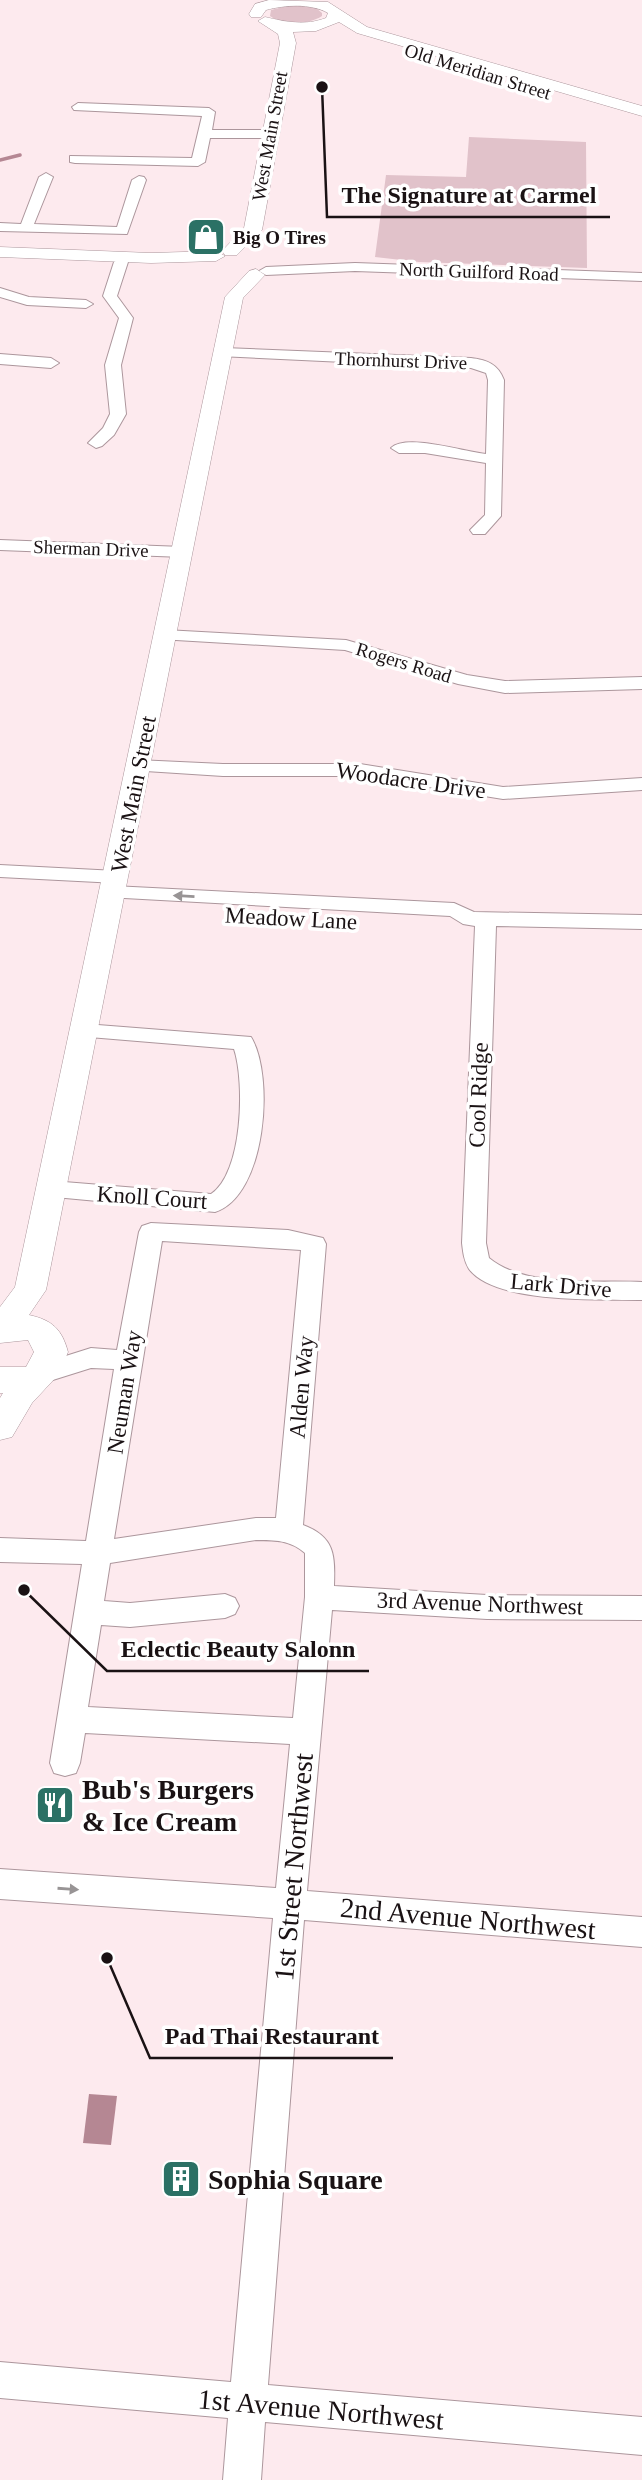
<svg xmlns="http://www.w3.org/2000/svg" width="642" height="2480" viewBox="0 0 642 2480" font-family="Georgia,serif">
  <style>
    .green { fill: #e1c2ca }
    .water { fill: #b58793 }
    .lines { fill: none; stroke-linecap: round; stroke-linejoin: round }
    .stream { stroke: #b58793; stroke-width: 3.5 }
    .minor-casing { stroke: #ac969c; stroke-width: 2 }
    .major-casing { stroke: #ac969c; stroke-width: 1 }
    .minor { fill: #fff; fill-rule: evenodd }
    .major { fill: #fff; fill-rule: evenodd }
    .oneway { fill: #989495 }
    .labels { text-anchor: middle; stroke-width: 7; stroke-linejoin: round; paint-order: stroke }
    .far-street-label { font-size: 19px; fill: #1a1214; stroke: #fff }
    .far-poi-label { font-size: 19px; font-weight: bold; fill: #1a1214; stroke: #fff; text-anchor: start }
    .street-label { font-size: 23px; fill: #1a1214; stroke: #fff }
    .near-poi-label { font-size: 28px; font-weight: bold; fill: #1a1214; stroke: #fff; text-anchor: start }
    .near-street-label { font-size: 28px; fill: #1a1214; stroke: #fff }
    .leader { fill: none; stroke: #1a1214; stroke-width: 2.5 }
    .callout-dot { fill: #1a1214; stroke: #fff; stroke-width: 2.5 }
    .callout-label { font-size: 24px; text-anchor: middle; font-weight: bold; fill: #1a1214; stroke: #fff; stroke-width: 7; stroke-linejoin: round; paint-order: stroke }
  </style>
  <rect width="100%" height="100%" fill="#fdeaee"/>
  <path class="green" d="M291,5L315,7L322,13V16C308,25 284,26 270,16L271,10Z
    M469,137L586,142L587,268L419,262L375,257L386,175L466,177Z"/>
  <path class="water" d="M89,2094L117,2096L111,2145L83,2143Z"/>
  <g class="lines">
    <path class="stream" d="M0,160L20,155"/>
    <g class="minor-casing">
      <path id="minor" d="M78,103L209,108L215,112L212,130H271L277,134L271,138H210L205,162L198,166L75,163L70,162V156L192,158L202,116L74,110L72,107Z
        M46,173L53,177L34,224L117,227L132,180L139,176L144,177L146,180L127,234L0,231V223L21,224L39,177Z
        M121,258L128,262L117,296L133,318L121,365L126,414L114,435L102,446L96,448L88,443L103,428L110,414L105,365L119,318L103,296L114,262Z
        M355,263L642,273V281L355,271L266,275L259,271L266,267Z
        M0,288L29,297L86,300L93,304L86,308L27,305L0,297Z
        M224,348L471,358C487,360 498,364 504,380L501,516L485,534H473L470,530L485,515L486,463L425,453H399L391,448C407,433 464,452 486,454L488,380L486,373L471,368L219,356L216,353L219,350Z
        M0,354L51,358L59,363L51,368L0,364Z
        M0,540L183,547L192,552L183,557L0,550Z
        M165,630L346,640L467,675L505,681L642,677V689L505,693L458,684L345,650L159,639L156,635L159,631Z
        M137,760L223,764H360L503,787L642,778V790L503,799L360,776H223L130,770L127,766L130,762Z
        M0,865L117,871L124,872L127,877L124,882L117,883L0,877Z
        M113,886L454,903L474,912L642,915V929L496,926L486,1243L489,1258C525,1288 597,1280 642,1282V1300C601,1299 495,1304 469,1269C464,1261 463,1252 462,1243L475,926L463,924L450,916L106,897L103,892L106,887Z
        M85,1024L251,1037C275,1076 266,1196 215,1212L44,1196L40,1190L44,1184L52,1181L211,1194C243,1173 245,1082 234,1049L77,1036L74,1031L77,1026Z
        M151,1223L288,1230L323,1238L326,1244L303,1525C335,1537 335,1555 334,1586L487,1595L642,1596V1620L487,1619L332,1610L307,1891L642,1917V1947L304,1920L268,2385L642,2417V2455L265,2422L261,2480H223L228,2418L0,2398V2362L231,2382L273,1918L0,1899V1869L276,1888L290,1744L85,1733L80,1763L76,1773L65,1776L54,1773L50,1763L82,1564L0,1562V1538L86,1541L114,1369L91,1368L40,1384L31,1381L27,1374L31,1367L91,1348L117,1350L139,1232L142,1226ZM162,1241L301,1250L276,1518H256L114,1539ZM256,1540C275,1540 290,1540 305,1553V1597L293,1718L88,1707L101,1625L130,1627L225,1618L235,1614L239,1606L235,1598L225,1594L130,1603L104,1601L110,1563Z"/>
    </g>
    <g class="major-casing">
      <path id="major" d="M269,0L328,2L367,27L642,106V116L357,33L339,22L316,31L293,32L296,43L262,230L237,255H225L222,251L244,228L280,43L278,34L258,21L265,17C286,22 305,26 326,18L328,13C310,3 285,5 266,10L261,17H251L249,14L255,4Z
        M0,247L151,253L216,251L225,256L216,261L151,263L0,257Z
        M256,269L265,275L243,298L46,1290L29,1315C52,1320 62,1329 68,1352L59,1374L32,1403L12,1437L0,1440V1398L3,1393H0V1367H26L34,1352L28,1340L0,1343V1307L15,1287L225,297L249,271Z"/>
    </g>
    <use href="#minor" class="minor"/>
    <use href="#major" class="major"/>
  </g>
  <defs><path id="oneway-solid" d="M-6-.8H1V-3.2L6.5 0L1 3.2V.8H-6Z" transform="scale(1.75)"/></defs>
  <g class="oneway">
    <use href="#oneway-solid" transform="translate(184 896) rotate(-177)"/>
    <use href="#oneway-solid" transform="translate(68 1889) rotate(4)"/>
  </g>
  <defs>
    <g id="shop-square" transform="scale(2.0125)"><rect x="-9" y="-9" width="18" height="18" rx="4" fill="#2b7165" stroke="#fff"/><path d="M-5-2.5h2.3a2.7 3.5 0 0 1 5.4 0H5L5.5 6h-11ZM-1.5-2.5h3a1.5 2.3 0 0 0-3 0Z" fill="#fff"/></g>
    <g id="restaurant-square" transform="scale(2.0125)"><rect x="-9" y="-9" width="18" height="18" rx="4" fill="#2b7165" stroke="#fff"/><path d="M-5-6h1v4h1v-4h1v4h1v-4h1v5L-1.5 .5V6h-2V.5L-5-1ZM5-6V6H3V1.5H1.5Q1.5-4 5-6Z" fill="#fff"/></g>
    <g id="building-square" transform="scale(2.0125)"><rect x="-9" y="-9" width="18" height="18" rx="4" fill="#2b7165" stroke="#fff"/><path d="M-4-6H4V6H1V3H-1V6H-4ZM-2.5-4.3h1.7v1.8h-1.7ZM.8-4.3h1.7v1.8H.8ZM-2.5-1h1.7V.8h-1.7ZM.8-1h1.7V.8H.8Z" fill="#fff"/></g>
  </defs>
  <g fill-rule="evenodd">
    <use href="#shop-square" x="206" y="237"/>
    <use href="#restaurant-square" x="55" y="1805"/>
    <use href="#building-square" x="181" y="2179"/>
  </g>
  <g class="labels">
    <g class="far-street-label">
      <text transform="translate(478 71) rotate(17)" y="7">Old Meridian Street</text>
      <text transform="translate(269 136) rotate(-80)" y="7">West Main Street</text>
      <text transform="translate(479 271) rotate(2)" y="7">North Guilford Road</text>
      <text transform="translate(401 360) rotate(2)" y="7">Thornhurst Drive</text>
      <text transform="translate(91 548) rotate(2)" y="7">Sherman Drive</text>
      <text transform="translate(404 662) rotate(17)" y="7">Rogers Road</text>
    </g>
    <g class="far-poi-label">
      <text x="233" y="244">Big O Tires</text>
    </g>
    <g class="street-label">
      <text transform="translate(411 780) rotate(8)" y="8">Woodacre Drive</text>
      <text transform="translate(133 794) rotate(-79)" y="8">West Main Street</text>
      <text transform="translate(291 918) rotate(3)" y="8">Meadow Lane</text>
      <text transform="translate(478 1095) rotate(-88)" y="8">Cool Ridge</text>
      <text transform="translate(152 1197) rotate(4)" y="8">Knoll Court</text>
      <text transform="translate(561 1285) rotate(5)" y="8">Lark Drive</text>
      <text transform="translate(301 1387) rotate(-85)" y="8">Alden Way</text>
      <text transform="translate(124 1392) rotate(-81)" y="8">Neuman Way</text>
      <text transform="translate(480 1603) rotate(2)" y="8">3rd Avenue Northwest</text>
    </g>
    <g class="near-poi-label">
      <text x="82" y="1799">Bub's Burgers<tspan x="82" dy="32">&amp; Ice Cream</tspan></text>
      <text x="208" y="2189">Sophia Square</text>
    </g>
    <g class="near-street-label">
      <text transform="translate(293 1867) rotate(-85)" y="10">1st Street Northwest</text>
      <text transform="translate(468 1918) rotate(5)" y="10">2nd Avenue Northwest</text>
      <text transform="translate(321 2409) rotate(5)" y="10">1st Avenue Northwest</text>
    </g>
  </g>
  <path class="leader" d="M322 87L327 217H610M24 1590L107 1671H369M107 1958L150 2058H393"/>
  <g class="callout-dot">
    <circle cx="322" cy="87" r="7"/>
    <circle cx="24" cy="1590" r="7"/>
    <circle cx="107" cy="1958" r="7"/>
  </g>
  <g class="callout-label">
    <text x="469" y="203">The Signature at Carmel</text>
    <text x="238" y="1657">Eclectic Beauty Salonn</text>
    <text x="272" y="2044">Pad Thai Restaurant</text>
  </g>
</svg>
